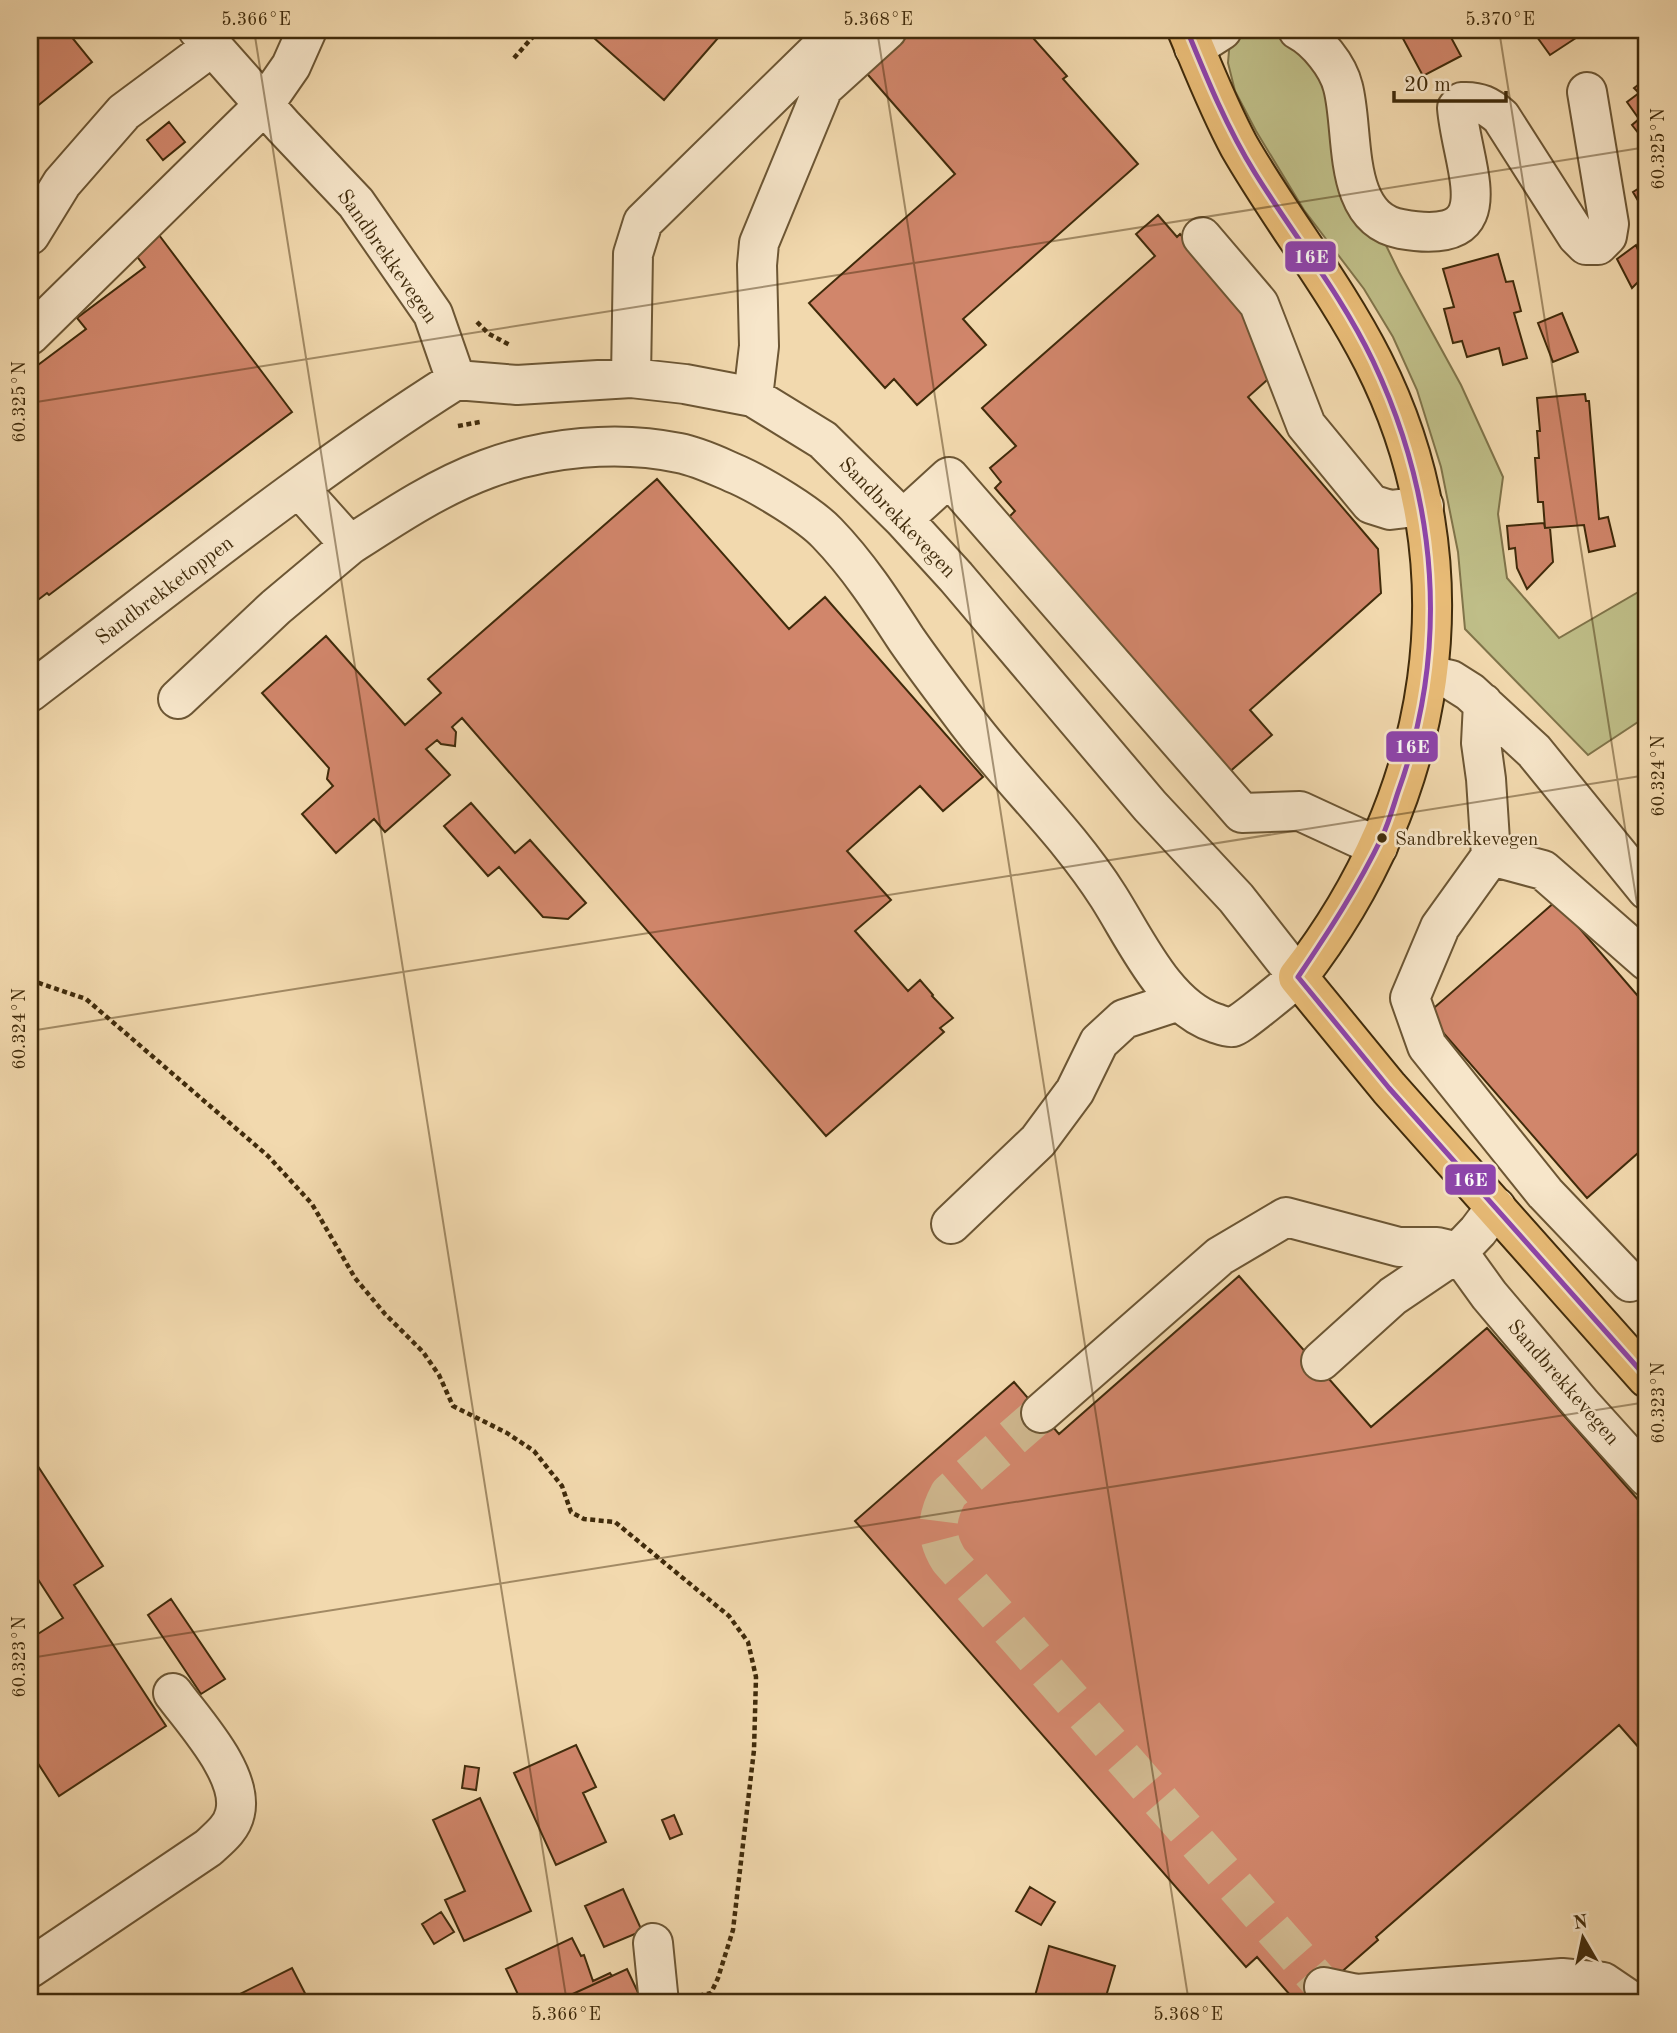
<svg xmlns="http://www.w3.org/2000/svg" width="1677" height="2033" viewBox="0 0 1677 2033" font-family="'Old Standard TT',serif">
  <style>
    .green { fill: #bfbe88; stroke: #80744a; stroke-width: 2 }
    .building { fill: #d1866b; stroke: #402b0b; stroke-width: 2 }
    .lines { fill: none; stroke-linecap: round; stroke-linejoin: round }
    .minor-tunnel { stroke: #ceb68d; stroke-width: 38; stroke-dasharray: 38 19; stroke-linecap: butt }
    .minor-casing { stroke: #6c5634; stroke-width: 42 }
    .major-casing { stroke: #402b0b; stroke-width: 42 }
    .path { stroke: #402b0b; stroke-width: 4.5; stroke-dasharray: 5 3.5; stroke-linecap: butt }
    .minor { stroke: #f7e6ca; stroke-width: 38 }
    .major { stroke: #e9bc77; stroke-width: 38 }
    .bus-1-casing { stroke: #f7e6ca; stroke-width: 10 }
    .bus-1 { stroke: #8e44ad; stroke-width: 5 }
    .ticks { fill: none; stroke: #402b0b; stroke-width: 2; stroke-opacity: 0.45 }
    .bus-dot { fill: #402b0b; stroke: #f7e6ca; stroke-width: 2.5 }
    .labels { text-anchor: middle; stroke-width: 5; stroke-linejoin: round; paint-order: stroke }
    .bus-label { font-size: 19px; fill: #402b0b; stroke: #f7e6ca; text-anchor: start }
    .street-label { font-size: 21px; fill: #402b0b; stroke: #f7e6ca }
    .line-badge { stroke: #f7e6ca; stroke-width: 2.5 }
    .badge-label { font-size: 19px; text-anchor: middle; font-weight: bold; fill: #fff }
    .neatline { fill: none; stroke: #402b0b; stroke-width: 2.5 }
    .ticks-label { font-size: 18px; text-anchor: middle; fill: #402b0b }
  </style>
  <rect width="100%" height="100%" fill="#f2d9ae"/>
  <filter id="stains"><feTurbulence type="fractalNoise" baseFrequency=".00286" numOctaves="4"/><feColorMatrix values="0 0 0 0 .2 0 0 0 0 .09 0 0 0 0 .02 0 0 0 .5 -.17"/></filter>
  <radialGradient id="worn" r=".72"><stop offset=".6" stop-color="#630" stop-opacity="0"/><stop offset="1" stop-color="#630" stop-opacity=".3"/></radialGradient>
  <path class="green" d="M1247,30L1275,31L1295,39L1320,67L1379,231L1399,272L1461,385L1503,477L1498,514L1507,578L1559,638L1647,587V716L1588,755L1465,629L1458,552L1441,467L1417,390L1393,337L1364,289L1304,210L1256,131L1235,91L1228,63L1230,39L1241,31Z"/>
  <path class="building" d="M30,30H66L92,62L30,112Z
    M585,30H725L664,100Z
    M906,30H1026L1067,76L1063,79L1138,164L963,319L986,345L917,405L894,379L885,388L809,303L955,174L862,68Z
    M1407,30H1447L1461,56L1423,76L1400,33Z
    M1532,30H1588L1550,55Z
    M1647,78V144L1632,125L1639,119L1627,102L1639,93L1634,88Z
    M169,122L185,142L163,160L147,140Z
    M1647,174V216L1633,192L1644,185L1640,178Z
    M1158,215L1177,237L1180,234L1248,311L1275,373L1248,397L1378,549L1381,593L1250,710L1272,735L1227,774L1005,521L1015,511L995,488L1001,482L990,468L1016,446L982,408L1155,256L1136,234Z
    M159,235L292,412L49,595L47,593L30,606V371L86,329L77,318L145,267L135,254Z
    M1636,245L1647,273L1632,288L1617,259Z
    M1498,254L1506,282L1513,281L1521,311L1514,313L1527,358L1503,365L1499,348L1467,357L1462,341L1453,343L1444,309L1454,307L1443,269Z
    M1562,313L1578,352L1553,362L1538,323Z
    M1585,394L1586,401H1589L1599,519L1608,517L1615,546L1589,552L1584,525L1545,528L1543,502H1538L1535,458H1539L1537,431H1540L1537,398Z
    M657,479L789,629L825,597L983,777L943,811L920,786L847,851L891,900L855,931L908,991L920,980L933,995L932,996L953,1018L940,1028L944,1032L826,1136L462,718L452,727L456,732L455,746L441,744L437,740L426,749L450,775L385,832L374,819L336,853L302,814L333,786L327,779L329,768L262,693L326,636L405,725L441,693L428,679Z
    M1544,523L1545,528H1550L1553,562L1527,589L1517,568L1515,548L1509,549L1507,526Z
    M471,803L515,853L530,840L586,903L568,919L543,917L499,867L488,876L444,826Z
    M1556,901L1637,995L1647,984V1130L1645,1132L1647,1145L1587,1198L1427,1014Z
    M1239,1276L1371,1427L1487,1328L1647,1510V1743L1640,1749L1619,1725L1376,1937L1378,1940L1306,2003H1297L1257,1957L1246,1967L855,1521L1014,1382L1059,1434Z
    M30,1454L103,1566L74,1585L166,1726L59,1796L30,1751V1639L63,1618L30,1567Z
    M171,1599L225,1679L201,1694L148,1615Z
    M576,1745L596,1787L583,1793L606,1842L556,1865L514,1773Z
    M465,1766L479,1768L476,1790L462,1788Z
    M480,1798L531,1911L464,1941L445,1900L465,1891L433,1820Z
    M674,1815L682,1834L670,1839L662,1820Z
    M1030,1887L1055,1902L1041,1925L1016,1911Z
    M623,1889L642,1931L604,1947L585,1906Z
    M441,1912L454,1932L434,1944L422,1924Z
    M572,1938L581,1956L584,1955L593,1981L610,1973L612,1976L553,2003H522L506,1969Z
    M1049,1946L1115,1966L1104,2003H1033Z
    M292,1968L310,2003H222Z
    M627,1969L642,2001L637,2003H553Z"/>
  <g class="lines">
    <path class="minor-tunnel" d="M1041,1413L949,1493C936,1517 934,1536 949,1560L1324,1987"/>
    <g class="minor-casing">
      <path id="minor" d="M198,30L283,126L356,203L433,314L456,380L517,385L631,378L685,384L753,397L823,440L903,519L956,577L1150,806L1236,898L1298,977C1288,985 1239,1026 1233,1027C1227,1028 1221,1025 1215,1023C1165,1007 1135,938 1108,896C1066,830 1008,778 962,715C943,690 924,665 906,639C882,602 858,565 827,533C809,514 762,486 738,475C719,467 700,457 679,453C618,440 546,447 487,469C438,487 393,517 350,545
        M1298,30C1317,40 1338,66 1343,87C1355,132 1341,218 1401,229C1507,248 1462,169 1457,108L1462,102C1479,101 1489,106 1501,117L1577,236L1586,245H1598L1607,236L1609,224L1587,92
        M1194,48L1222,30
        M30,235L62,183L124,112L213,46
        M1202,237L1259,304L1306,425L1371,504L1390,510L1424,506
        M30,335L264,105L291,66L307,30
        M631,378L633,254L643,222L839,30
        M753,397L759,346L757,265L759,243L823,88L887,30
        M903,519L949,477L1242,813L1300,811L1378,847
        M1429,675L1451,680L1470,692L1534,751L1647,890
        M30,692C170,586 307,474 456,380
        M178,699L276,607L350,545L299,488
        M1483,703L1481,743L1486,779L1491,856L1440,927L1410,998L1427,1046L1545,1193L1630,1282
        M1491,856L1543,870L1647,961
        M1496,1207L1478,1231L1458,1252L1489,1295L1582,1405L1647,1477
        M951,1224L1038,1141L1075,1091L1099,1042L1124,1019L1179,1001
        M1321,1361L1393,1296L1458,1252
        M1041,1413L1220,1256L1286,1217L1399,1247H1437L1458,1252
        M653,1943L659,2003
        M30,1968L208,1848C219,1838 232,1828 235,1813C244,1775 195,1723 173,1693
        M1324,1987L1357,1994L1562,1978L1603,1982L1634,2003"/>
    </g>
    <g class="major-casing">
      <path id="major" d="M1187,30C1203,68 1219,109 1239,146C1281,219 1335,286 1373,361C1478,568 1437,798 1298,977L1389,1088L1647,1378"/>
    </g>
    <path class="path" d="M514,58L539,30
      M477,322L489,334L510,345
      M458,426L480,422
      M30,980L86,999L268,1156L312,1204L355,1278L385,1314L423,1352L439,1375L453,1406L507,1433L534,1451L562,1486L571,1512L584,1519L615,1522L729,1616L748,1642L756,1677L754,1750L733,1930L718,1978L711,1993L697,1996"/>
    <use href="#minor" class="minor"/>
    <use href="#major" class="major"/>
    <g class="bus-1-casing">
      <path id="bus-1" d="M1187,30C1207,79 1227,128 1255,173C1294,236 1341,294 1373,361C1438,499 1450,648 1398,792C1393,807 1389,822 1382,837C1358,887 1329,931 1298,977
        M1298,977L1389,1088L1647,1378"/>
    </g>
    <use href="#bus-1" class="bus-1"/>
  </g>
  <path class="ticks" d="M254,30L567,2003M877,30L1189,2003M1499,30L1647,967M30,403L1647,147M30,1031L1647,775M30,1658L1647,1402"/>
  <circle class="bus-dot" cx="1382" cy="838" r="6"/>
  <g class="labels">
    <g class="bus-label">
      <text x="1395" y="845">Sandbrekkevegen</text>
    </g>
    <g class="street-label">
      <text transform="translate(388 256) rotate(55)" y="7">Sandbrekkevegen</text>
      <text transform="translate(898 517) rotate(46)" y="7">Sandbrekkevegen</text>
      <text transform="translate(164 590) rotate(-37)" y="7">Sandbrekketoppen</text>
      <text transform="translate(1564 1382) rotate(49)" y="7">Sandbrekkevegen</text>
    </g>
  </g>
  <g class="line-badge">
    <rect x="1284" y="240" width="53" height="33" rx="7" fill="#8e44ad"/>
    <rect x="1385" y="730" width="54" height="33" rx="7" fill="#8e44ad"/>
    <rect x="1444" y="1163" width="53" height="33" rx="7" fill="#8e44ad"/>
  </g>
  <g class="badge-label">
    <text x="1311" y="263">16E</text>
    <text x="1412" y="753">16E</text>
    <text x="1470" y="1186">16E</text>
  </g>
  <rect width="1677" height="2033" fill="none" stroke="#f2d9ae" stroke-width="77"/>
  <g transform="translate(1583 1938) rotate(351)" stroke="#f7e6ca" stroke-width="5" paint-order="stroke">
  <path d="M0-5L12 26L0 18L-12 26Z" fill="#402b0b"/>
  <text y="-10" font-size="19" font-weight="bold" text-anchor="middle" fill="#402b0b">N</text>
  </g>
  <path d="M1394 91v10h112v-10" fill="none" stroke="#402b0b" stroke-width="3.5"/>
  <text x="1404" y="91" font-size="21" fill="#402b0b" stroke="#f7e6ca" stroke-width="5" paint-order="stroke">20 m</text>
  <rect x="38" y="38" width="1600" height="1956" class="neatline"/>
  <g class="ticks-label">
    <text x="256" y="25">5.366°E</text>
    <text x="878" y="25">5.368°E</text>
    <text x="1500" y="25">5.370°E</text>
    <text transform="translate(1658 149) rotate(-90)" y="6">60.325°N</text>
    <text transform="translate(19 402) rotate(-90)" y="6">60.325°N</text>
    <text transform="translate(1658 776) rotate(-90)" y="6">60.324°N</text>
    <text transform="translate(19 1029) rotate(-90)" y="6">60.324°N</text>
    <text transform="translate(1658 1403) rotate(-90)" y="6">60.323°N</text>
    <text transform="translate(19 1657) rotate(-90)" y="6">60.323°N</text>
    <text x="566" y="2020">5.366°E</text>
    <text x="1188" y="2020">5.368°E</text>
  </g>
  <rect width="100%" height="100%" filter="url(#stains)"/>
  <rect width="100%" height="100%" fill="url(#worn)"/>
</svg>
